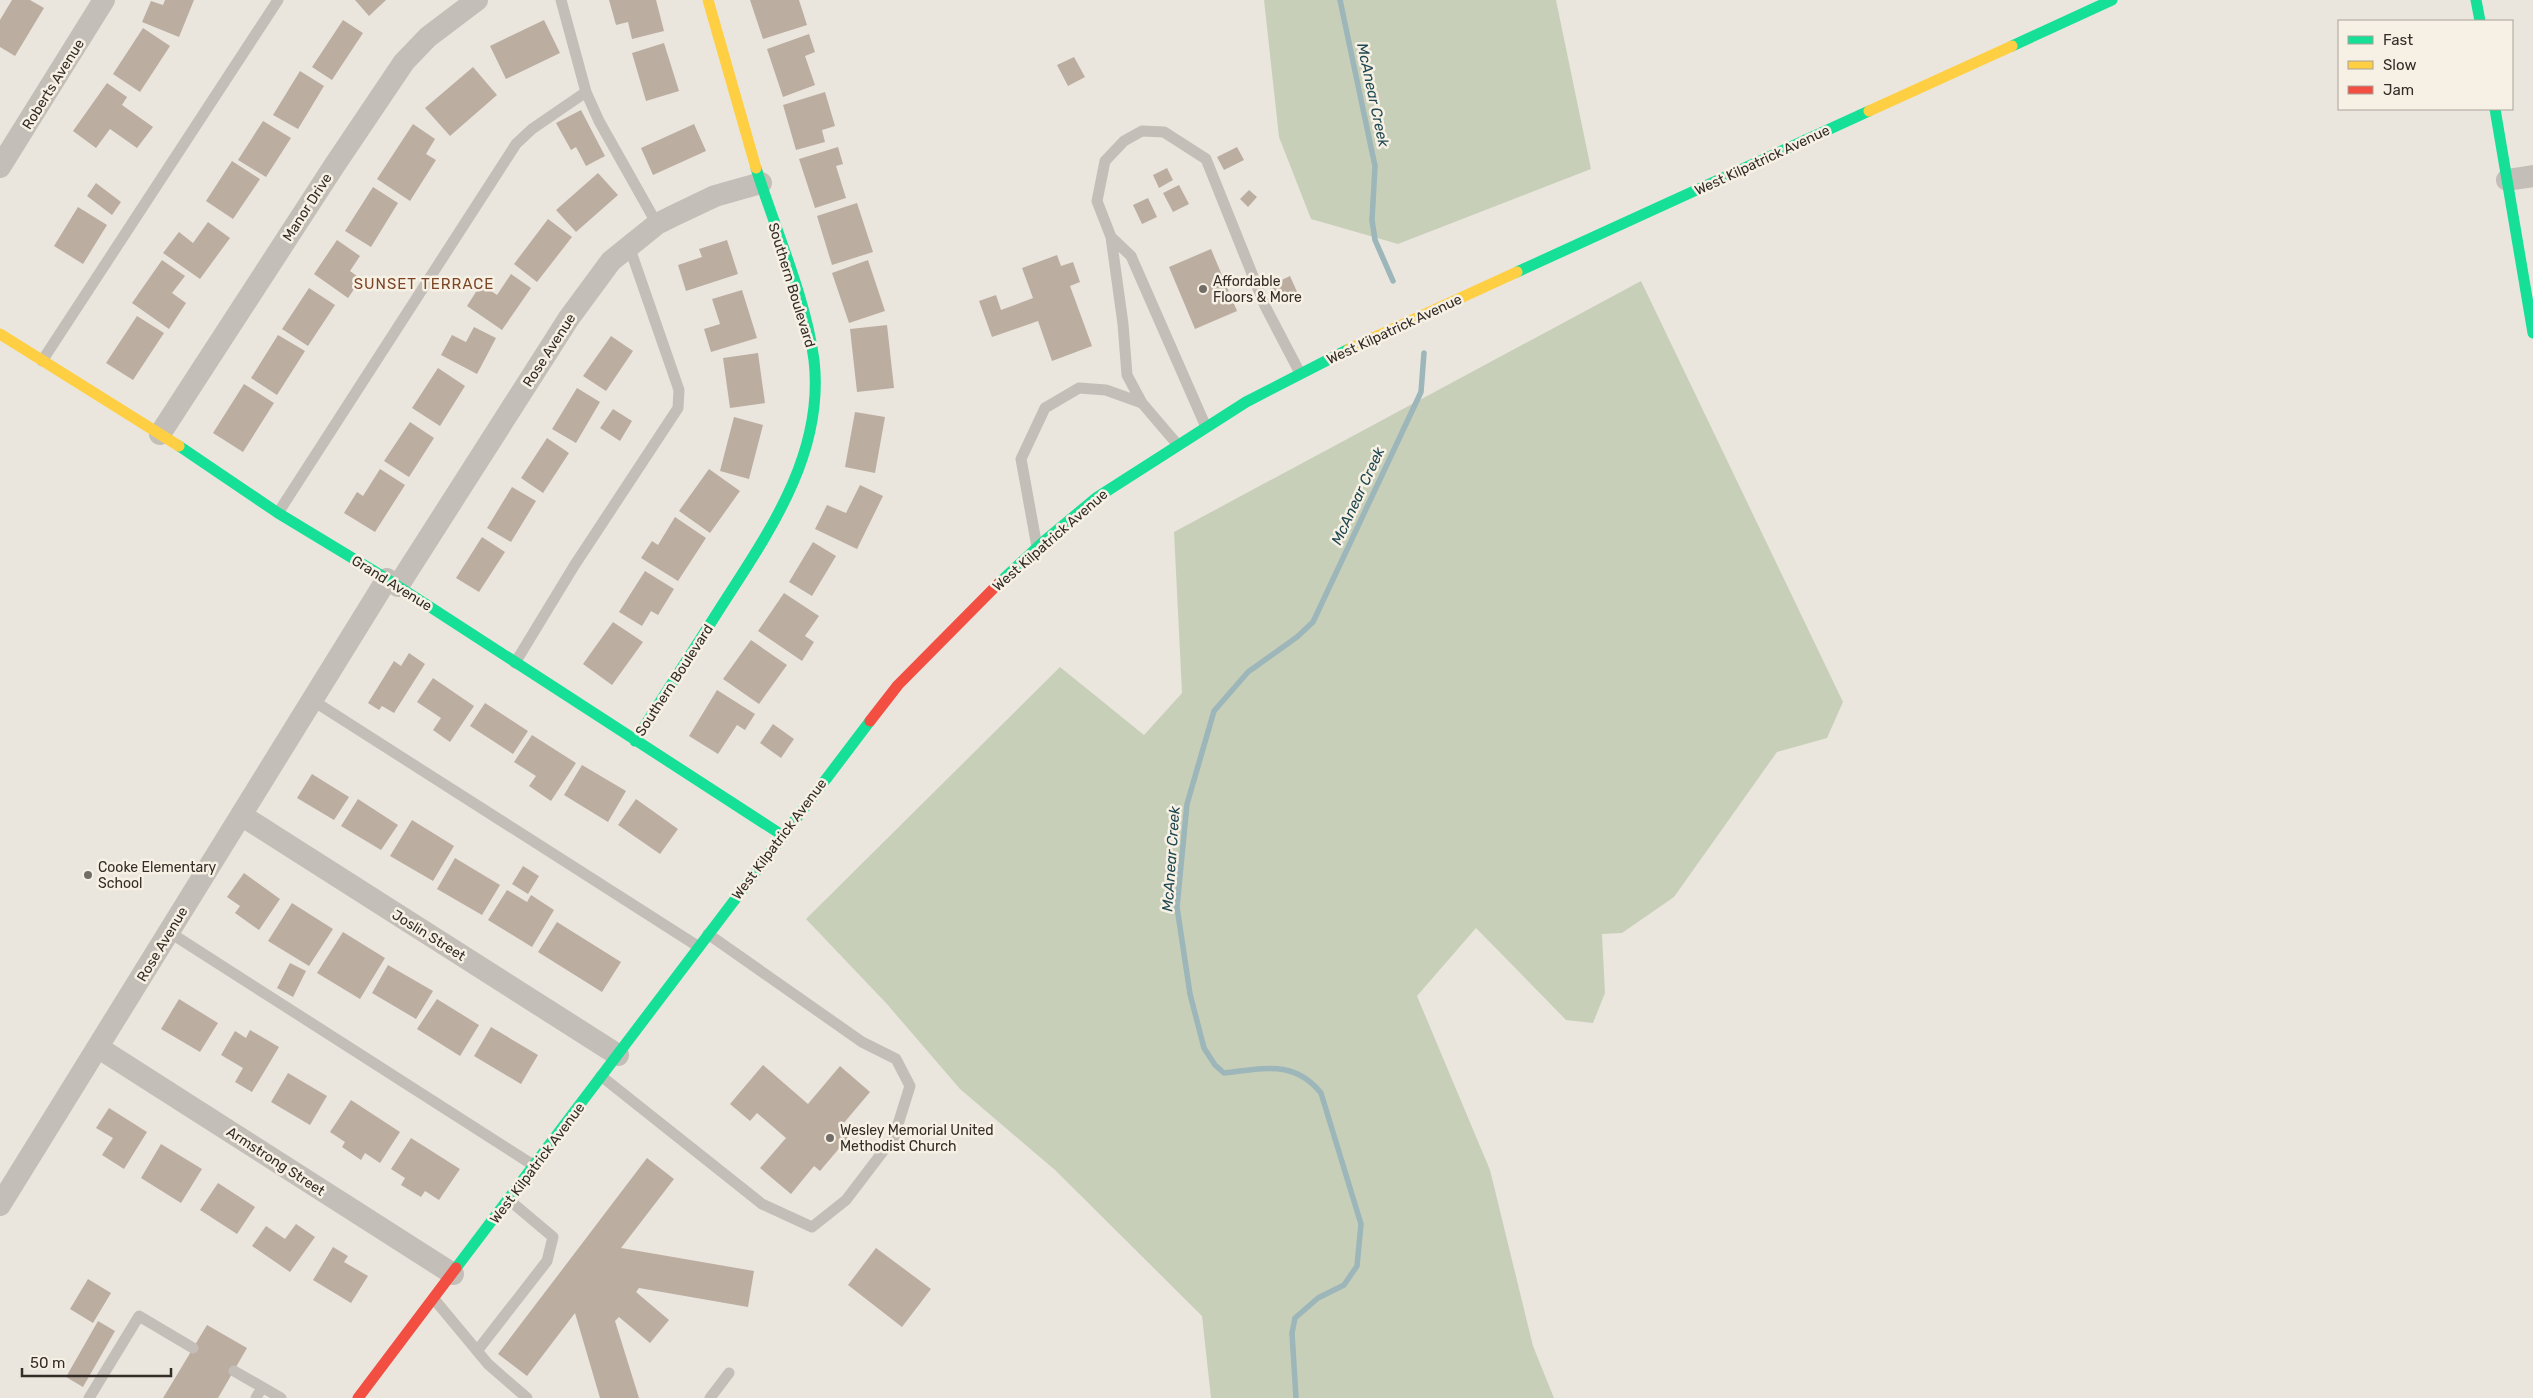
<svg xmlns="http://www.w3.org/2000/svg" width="2533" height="1398" viewBox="0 0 2533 1398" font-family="Rubik,sans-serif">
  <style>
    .green { fill: #c8cfb9 }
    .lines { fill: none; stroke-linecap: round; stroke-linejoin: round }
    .stream { stroke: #9cb6ba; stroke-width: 5.5 }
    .building { fill: #bcada1 }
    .lane { stroke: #c3beb7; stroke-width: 11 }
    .street { stroke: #c3beb7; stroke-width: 22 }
    .fast { stroke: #16e098; stroke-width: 11 }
    .slow { stroke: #ffcf43; stroke-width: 11 }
    .jam { stroke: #f24e42; stroke-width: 11 }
    .poi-dot { fill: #736d67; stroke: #f7f1e5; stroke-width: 2 }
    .labels { text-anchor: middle; stroke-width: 5; stroke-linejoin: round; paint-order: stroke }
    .street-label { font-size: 14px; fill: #332c27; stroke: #f7f1e5 }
    .poi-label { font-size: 14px; fill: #332c27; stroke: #f7f1e5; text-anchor: start }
    .water-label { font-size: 15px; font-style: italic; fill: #1f4851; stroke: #f7f1e5 }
    .neighbourhood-label { font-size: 15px; letter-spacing: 1px; fill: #7c4525; stroke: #f7f1e5 }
  </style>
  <rect width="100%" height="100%" fill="#eae6de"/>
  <path class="green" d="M1264,0H1556L1591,169L1398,244L1311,219L1279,137Z
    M1641,281L1843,702L1827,738L1777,752L1674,897L1622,933L1602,934L1605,993L1593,1023L1566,1020L1476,928L1417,996L1490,1170L1533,1346L1554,1398H1211L1202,1316L1055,1170L960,1089L886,1003L806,919L1060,667L1144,735L1182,693L1174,532Z"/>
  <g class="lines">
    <path class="stream" d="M1340,0L1375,166L1372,220L1375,240L1393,281
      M1296,1398L1292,1333L1295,1318L1318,1298L1344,1285L1357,1266L1361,1224L1321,1093C1293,1059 1263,1069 1224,1073L1215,1065L1204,1048L1190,994L1177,907L1187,804L1214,711L1248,672L1297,637L1313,622L1421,392L1424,353"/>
  </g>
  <path class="building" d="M12,0H30L44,8L15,56L0,47V20Z
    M165,0H194L179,37L142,22L151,1L163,5Z
    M355,0H386L369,16Z
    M609,0H656L664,31L632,39L628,22L616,25Z
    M750,0H799L807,25L763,39Z
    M343,20L363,33L332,80L312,67Z
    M544,20L560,53L506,79L490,46Z
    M143,28L170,46L140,92L113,74Z
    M809,34L815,52L805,56L815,85L783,97L767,49Z
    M664,43L679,91L646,101L632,53Z
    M1074,57L1085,77L1068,86L1057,65Z
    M473,67L497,95L450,136L425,108Z
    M300,71L324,86L298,129L273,115Z
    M107,83L127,97L122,105L153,127L137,148L110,129L96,148L73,131Z
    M825,92L835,126L822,130L825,142L796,150L783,105Z
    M581,110L605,156L586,166L576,147L571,150L556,123Z
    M263,121L291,138L266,177L238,160Z
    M413,124L435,139L426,154L436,160L410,201L377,179Z
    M694,124L706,151L653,175L641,148Z
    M838,147L843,164L836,166L846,198L815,208L799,159Z
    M1237,147L1244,160L1224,170L1217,157Z
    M232,161L260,179L233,219L206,201Z
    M1167,168L1173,180L1159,188L1153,175Z
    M598,173L618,195L576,232L556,210Z
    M96,183L121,202L112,215L87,196Z
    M1179,185L1189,204L1173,212L1163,193Z
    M373,187L398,203L371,247L345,231Z
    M1249,190L1257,197L1248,207L1240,199Z
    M1148,198L1157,217L1142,224L1133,205Z
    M857,203L873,252L832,265L817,216Z
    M78,207L107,225L83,264L54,246Z
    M548,219L572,237L537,282L514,264Z
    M208,222L230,238L200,279L163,253L179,232L193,243Z
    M337,240L360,256L350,271L361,279L348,298L314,274Z
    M727,240L738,274L686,291L678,265L702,257L699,249Z
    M1211,249L1237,311L1195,329L1169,267Z
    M1057,255L1061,266L1073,262L1080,282L1070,286L1092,346L1052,361L1038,321L992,337L979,301L996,295L1001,310L1033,298L1022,268Z
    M162,260L185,276L172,293L186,303L169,329L132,303Z
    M868,260L885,311L849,323L832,273Z
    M511,274L531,288L502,330L467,306L481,284L497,295Z
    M1290,276L1298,294L1277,303L1269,286Z
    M309,288L335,305L308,346L282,329Z
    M742,290L757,338L711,352L704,329L720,324L712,299Z
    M137,316L164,333L133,380L106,363Z
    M887,325L894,388L857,392L850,329Z
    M474,327L496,338L477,374L441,355L452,335L466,342Z
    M278,335L305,351L277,395L251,378Z
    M611,336L633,351L606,391L583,376Z
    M758,353L765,403L730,408L723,358Z
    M438,368L465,386L440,426L412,408Z
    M244,384L274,403L243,452L213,433Z
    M577,388L600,402L576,443L552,429Z
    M613,409L632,421L620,441L600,428Z
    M855,412L885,417L875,473L845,467Z
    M734,417L763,425L749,479L720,471Z
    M410,422L434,438L409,477L384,461Z
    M547,438L569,453L543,493L521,478Z
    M380,469L405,485L375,532L344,513L357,492L363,496Z
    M709,469L740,491L710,533L679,511Z
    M860,485L883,496L857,549L815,529L827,505L846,513Z
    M512,487L536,501L511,542L487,528Z
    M675,517L706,538L678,581L641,558L652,541L658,545Z
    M482,537L505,552L479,592L456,578Z
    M813,542L836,556L812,596L789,582Z
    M645,571L674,589L658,615L651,611L642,626L619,612Z
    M784,593L819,616L805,636L814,642L802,661L758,631Z
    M613,622L643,642L612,685L583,664Z
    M751,640L787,665L759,704L723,679Z
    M409,653L425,664L394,713L382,706L379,710L368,703L394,661L401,666Z
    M433,678L474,706L450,742L433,730L441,718L417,702Z
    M717,690L755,714L745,730L737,725L718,754L689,736Z
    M485,703L528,731L513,754L470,726Z
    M773,724L794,739L781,758L760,743Z
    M532,735L576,763L551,801L529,786L536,776L514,762Z
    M582,765L626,791L608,822L564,795Z
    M312,774L349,797L334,820L297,798Z
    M358,799L398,825L381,850L341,826Z
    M636,799L678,829L660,854L618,825Z
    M412,820L454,846L433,881L390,856Z
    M455,858L500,885L482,915L437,889Z
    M523,866L539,876L528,894L512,884Z
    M244,873L280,899L259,930L235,913L240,906L227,897Z
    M507,890L527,902L531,895L554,910L532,947L488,920Z
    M292,903L333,929L309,966L268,941Z
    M557,922L621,962L602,992L538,952Z
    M343,932L385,958L360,999L317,973Z
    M290,963L306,971L293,997L277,988Z
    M388,965L433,991L416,1019L372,993Z
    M179,999L218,1023L200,1052L161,1029Z
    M437,999L479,1025L460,1056L417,1029Z
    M491,1027L538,1055L521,1084L474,1056Z
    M250,1030L279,1047L252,1092L235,1082L243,1068L221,1055L235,1031L246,1038Z
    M763,1065L808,1104L840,1066L870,1092L843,1124L853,1132L820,1171L814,1166L791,1194L760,1168L786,1138L757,1113L750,1121L730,1104Z
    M288,1073L327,1096L310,1125L271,1102Z
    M351,1100L400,1132L380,1163L365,1153L361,1160L342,1147L345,1142L330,1132Z
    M109,1108L147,1132L124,1169L102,1155L113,1138L96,1128Z
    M411,1138L460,1169L439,1200L425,1191L421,1197L401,1185L405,1178L391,1169Z
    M161,1144L202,1169L181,1203L141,1178Z
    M647,1158L674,1179L621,1248L754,1271L748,1307L639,1288L636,1292L669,1320L650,1343L619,1317L615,1321L639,1398H600L575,1313L527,1376L498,1354Z
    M218,1183L255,1207L237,1234L200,1210Z
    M296,1224L315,1237L290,1272L252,1246L266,1226L285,1239Z
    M333,1247L348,1256L344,1262L368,1276L351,1303L313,1280Z
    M876,1248L931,1289L902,1327L848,1285Z
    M88,1279L111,1293L93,1323L70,1309Z
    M98,1321L115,1331L83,1387L66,1377Z
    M207,1325L247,1348L218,1398H163Z"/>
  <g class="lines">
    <path class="lane" d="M561,0L586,92L599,121L657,224
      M1111,237L1123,324L1127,375L1142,403L1177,444
      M42,361L278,0
      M1206,427L1131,256L1111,237L1097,201L1105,161L1124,141L1142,131L1164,132L1206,159L1265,306L1300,373
      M278,513L516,144L532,129L586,92
      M1037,547L1021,459L1045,408L1079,388L1106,390L1142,403
      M515,663L574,566L678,408L679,390L629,246
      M312,700L699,947
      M169,932L533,1165
      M601,1076L762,1204L812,1227L846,1200L894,1137L910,1086L896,1059L862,1042L708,934
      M434,1299L488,1364L527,1398
      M477,1351L547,1261L553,1237L509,1200
      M234,1371L262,1387
      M89,1398L139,1316L193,1348
      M256,1398L262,1387L281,1398
      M710,1398L729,1373"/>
    <path class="street" d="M0,167L104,0
      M2507,180L2533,176
      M160,434L334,166L404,62L428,37L477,0
      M398,586L569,318L611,261L657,224L673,216L715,196L761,183
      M241,815L618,1055
      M99,1048L453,1274
      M0,1205L387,579"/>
    <path class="fast" d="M2476,0L2480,21
      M2012,46L2112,0
      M2495,109L2533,333
      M1517,272L1869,111
      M179,446L278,513L387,579L782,835
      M999,583L1043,542L1096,498L1246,402L1349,349
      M635,741C663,697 691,654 719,610C767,535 825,455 814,360C806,298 775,229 756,168
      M456,1268L870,721"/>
    <path class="slow" d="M708,0L756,168
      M1869,111L2012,46
      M0,334L179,446
      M1349,349L1517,272"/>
    <path class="jam" d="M870,721L898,685L999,583
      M358,1398L456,1268"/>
  </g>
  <g class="poi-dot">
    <circle cx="1203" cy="289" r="5"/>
    <circle cx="88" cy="875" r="5"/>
    <circle cx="830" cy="1138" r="5"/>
  </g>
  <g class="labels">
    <g class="street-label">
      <text transform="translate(53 84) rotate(-58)" y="5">Roberts Avenue</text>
      <text transform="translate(1762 160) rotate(-25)" y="5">West Kilpatrick Avenue</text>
      <text transform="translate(307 207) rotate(-57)" y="5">Manor Drive</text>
      <text transform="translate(792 285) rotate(73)" y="5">Southern Boulevard</text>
      <text transform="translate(1394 329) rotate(-25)" y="5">West Kilpatrick Avenue</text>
      <text transform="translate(549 350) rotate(-57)" y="5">Rose Avenue</text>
      <text transform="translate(1050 540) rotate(-41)" y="5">West Kilpatrick Avenue</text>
      <text transform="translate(392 583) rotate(32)" y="5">Grand Avenue</text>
      <text transform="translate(674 680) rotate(-57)" y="5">Southern Boulevard</text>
      <text transform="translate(779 839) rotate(-53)" y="5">West Kilpatrick Avenue</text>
      <text transform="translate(429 935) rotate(32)" y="5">Joslin Street</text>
      <text transform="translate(162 944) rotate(-59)" y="5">Rose Avenue</text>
      <text transform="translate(276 1161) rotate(33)" y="5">Armstrong Street</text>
      <text transform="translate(537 1163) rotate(-53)" y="5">West Kilpatrick Avenue</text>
    </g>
    <g class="poi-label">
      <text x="1213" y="286">Affordable<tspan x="1213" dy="16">Floors &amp; More</tspan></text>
      <text x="98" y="872">Cooke Elementary<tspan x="98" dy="16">School</tspan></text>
      <text x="840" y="1135">Wesley Memorial United<tspan x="840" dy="16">Methodist Church</tspan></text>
    </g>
    <g class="water-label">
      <text transform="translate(1373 95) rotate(78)" y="5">McAnear Creek</text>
      <text transform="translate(1358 496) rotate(-65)" y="5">McAnear Creek</text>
      <text transform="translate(1171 859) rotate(-86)" y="5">McAnear Creek</text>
    </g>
    <g class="neighbourhood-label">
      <text x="424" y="289">SUNSET TERRACE</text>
    </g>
  </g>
  <rect x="2338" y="20" width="175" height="90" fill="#f7f1e5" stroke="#a9a299"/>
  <rect x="2348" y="36" width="25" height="8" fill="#16e098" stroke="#a9a299"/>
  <text x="2383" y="45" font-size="15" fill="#332c27">Fast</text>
  <rect x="2348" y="61" width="25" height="8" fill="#ffcf43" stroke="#a9a299"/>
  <text x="2383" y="70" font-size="15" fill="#332c27">Slow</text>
  <rect x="2348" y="86" width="25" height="8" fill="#f24e42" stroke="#a9a299"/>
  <text x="2383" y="95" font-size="15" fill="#332c27">Jam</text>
  <path d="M22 1368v8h149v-8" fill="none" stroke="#332c27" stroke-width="2.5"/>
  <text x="30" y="1368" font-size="15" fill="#332c27" stroke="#f7f1e5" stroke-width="4" paint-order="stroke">50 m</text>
</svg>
